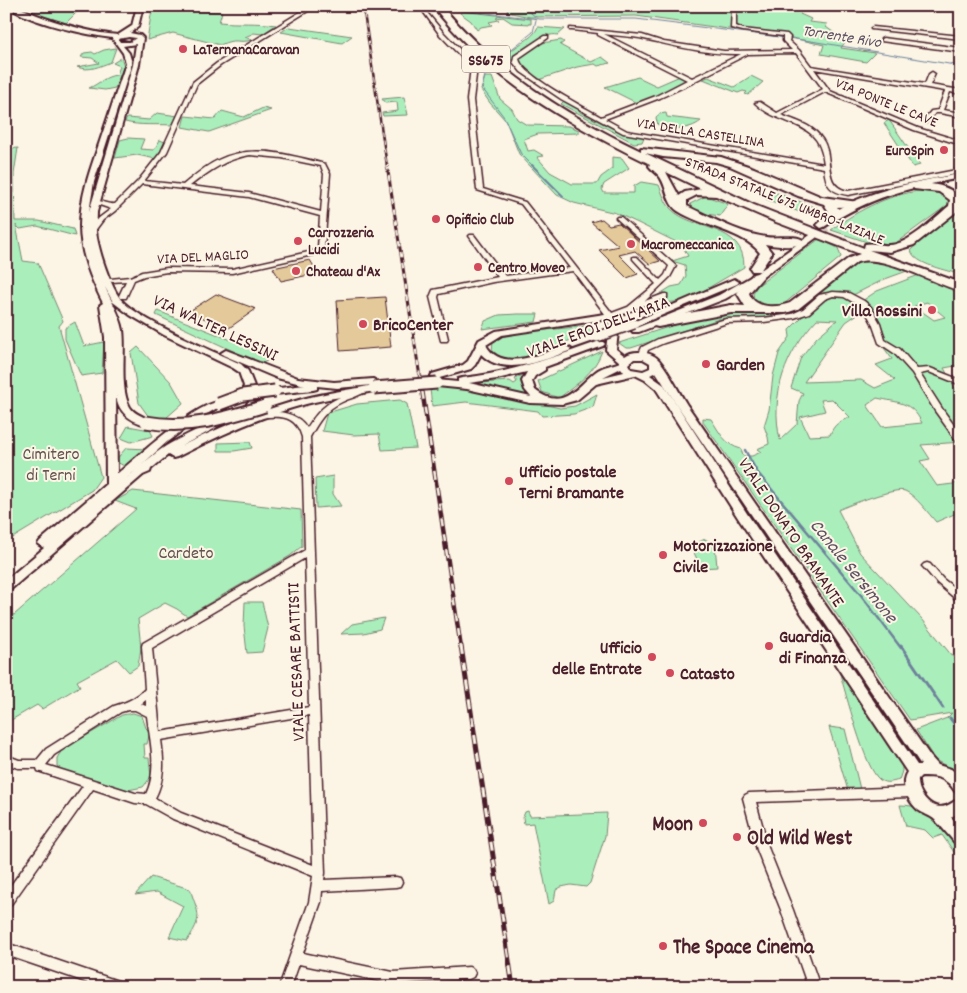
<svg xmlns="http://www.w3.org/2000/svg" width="967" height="993" viewBox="0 0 967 993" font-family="Dekko,sans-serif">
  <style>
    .green { fill: #aaefbb; stroke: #7a8773; fill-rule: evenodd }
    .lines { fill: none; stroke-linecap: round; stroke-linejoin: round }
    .stream-far3 { stroke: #6e819b; stroke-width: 1 }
    .stream-far2 { stroke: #6e819b; stroke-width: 2 }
    .stream-far1 { stroke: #6e819b; stroke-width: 2.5 }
    .stream { stroke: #6e819b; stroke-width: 3 }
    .building { fill: #e4ca9a; stroke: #4a1f2b }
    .secondary-tunnel { stroke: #d8cac0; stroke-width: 9; stroke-dasharray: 9 4.5; stroke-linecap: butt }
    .street-casing { stroke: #4a1f2b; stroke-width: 3 }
    .secondary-casing { stroke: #4a1f2b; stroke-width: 4 }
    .highway-casing { stroke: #4a1f2b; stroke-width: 4 }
    .street { fill: #fcf5e5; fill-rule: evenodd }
    .secondary { fill: #fcf5e5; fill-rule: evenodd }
    .highway { fill: #fcf5e5; fill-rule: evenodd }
    .rail-far3-casing { stroke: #4a1f2b; stroke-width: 2.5 }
    .rail-far2-casing { stroke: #4a1f2b; stroke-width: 3 }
    .rail-far1-casing { stroke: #4a1f2b; stroke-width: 4.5 }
    .rail-casing { stroke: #4a1f2b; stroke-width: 5 }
    .rail-far3 { stroke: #fcf5e5; stroke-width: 1; stroke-dasharray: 4.5; stroke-linecap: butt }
    .rail-far2 { stroke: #fcf5e5; stroke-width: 2; stroke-dasharray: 5.5; stroke-linecap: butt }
    .rail-far1 { stroke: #fcf5e5; stroke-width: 2.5; stroke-dasharray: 8; stroke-linecap: butt }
    .rail { stroke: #fcf5e5; stroke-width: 3; stroke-dasharray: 9; stroke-linecap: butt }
    .secondary-bridge-far1-casing { stroke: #4a1f2b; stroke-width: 12; stroke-linecap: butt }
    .secondary-bridge-casing { stroke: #4a1f2b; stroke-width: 15; stroke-linecap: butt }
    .secondary-bridge-far1 { stroke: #fcf5e5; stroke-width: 9 }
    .secondary-bridge { stroke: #fcf5e5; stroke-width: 11 }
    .poi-dot { fill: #d1495b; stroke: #fcf5e5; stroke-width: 2 }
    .labels { text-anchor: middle; stroke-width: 4; stroke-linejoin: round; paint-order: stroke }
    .far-poi-label { font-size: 15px; font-weight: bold; fill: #4a1f2b; stroke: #fcf5e5; text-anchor: start }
    .far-street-label { font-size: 15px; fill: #4a1f2b; stroke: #fcf5e5 }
    .far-water-label { font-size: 16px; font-style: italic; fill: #5c5063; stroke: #fcf5e5 }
    .shield { fill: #fcf5e5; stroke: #7f5f63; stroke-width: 1 }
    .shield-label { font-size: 16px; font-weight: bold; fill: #4a1f2b }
    .poi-label { font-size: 18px; font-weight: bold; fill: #4a1f2b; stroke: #fcf5e5; text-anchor: start }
    .street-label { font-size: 18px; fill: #4a1f2b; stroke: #fcf5e5 }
    .park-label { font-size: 18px; fill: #62534f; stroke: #fcf5e5 }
    .water-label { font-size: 19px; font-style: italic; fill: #5c5063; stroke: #fcf5e5 }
    .near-poi-label { font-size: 21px; font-weight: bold; fill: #4a1f2b; stroke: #fcf5e5; text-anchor: start }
  </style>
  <rect width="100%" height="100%" fill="#fcf5e5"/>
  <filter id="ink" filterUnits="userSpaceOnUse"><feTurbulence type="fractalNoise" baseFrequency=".02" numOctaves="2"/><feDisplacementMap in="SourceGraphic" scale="10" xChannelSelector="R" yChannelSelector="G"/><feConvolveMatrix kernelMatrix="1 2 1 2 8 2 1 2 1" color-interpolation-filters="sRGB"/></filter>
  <g filter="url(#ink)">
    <path class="green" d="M508,6H807L800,14L811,19L809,22L827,24L826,27L837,35L849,36L841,48L875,53L866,62L821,54L824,45L792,38L636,16L530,17L507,12Z
      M152,9L222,12L219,22C238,24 257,22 276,25L262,34L254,33L245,37L252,40C237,44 237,37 220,45L173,33L147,40Z
      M33,11H78L66,23L32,13Z
      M461,11L531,19V24L512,23L503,17L496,18L499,20L489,22L492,25L481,27L477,30L471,21L460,13Z
      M289,27L352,36L342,43L281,32Z
      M538,27L565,29L558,35C544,32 527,48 514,55L513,61L506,57C514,44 532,41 538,27Z
      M561,40L564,42L560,45L591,62L602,57L610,63L598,66L595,64L577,67L538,80L524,69L519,58L542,43Z
      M116,48L111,62C100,66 89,72 77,67L99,63L92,58L81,57L84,53L92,52L95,54L104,50Z
      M121,58L124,65L115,88L105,90L89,88C99,84 105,76 117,75L120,66L113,63Z
      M680,76L691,81L639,104L605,87L638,77L657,86Z
      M751,76L763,82L748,95L745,94L747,92L743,91L738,93L703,79L708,77L734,87Z
      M485,77H492L500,99L512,109L517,119L527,125L569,126L579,130V133L538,134L524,139L528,151L534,150L544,156L537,157L550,172L572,184H597L601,177L612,169V157L622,158L629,168L604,184L602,189L604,193H634V186L641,182L659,185C662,192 665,203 671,209C692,231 745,224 744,267L686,301L662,303L655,297L671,287L681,285L686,276L685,265L672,261L688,256L682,245L638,223L616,213L574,203L557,195L519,154L506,121L490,103L481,90Z
      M404,97L408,115L383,116L382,113L398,111L397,102L385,103L382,99Z
      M565,100L580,109V112L620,132L645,135L642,142L634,143L561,104Z
      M263,108L271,110L209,132L182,127L185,116L215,119L222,111L244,117Z
      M157,113L178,116L172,125C156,124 140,126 125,122L127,118L149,120Z
      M666,113L667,117L701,121C688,131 674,129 658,125L656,118L659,114Z
      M889,120L920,165L913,167L884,123Z
      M128,138L144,139L140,149L154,150L160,140L165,142L156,159L137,155L115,158L120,140Z
      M18,148L14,174L15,221H39L73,229L75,236L37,226L20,229L16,225L23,261L38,263L63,321L59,326L101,477L92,490L6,542V149Z
      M929,190L939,191L950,199L949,204L893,245L867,242L831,230C859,209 893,192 929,190Z
      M777,193L817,208L802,213L766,199Z
      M706,196L728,204L720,216L699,213L690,204Z
      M961,208V275C948,270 914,265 911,250L917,243Z
      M819,239L838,248L841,257L784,304L767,306L758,304L754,300L753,293L757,286Z
      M864,260L879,261L907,271L885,279L853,295L842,291L823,293V295C840,301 849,290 862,311L846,322L804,382L861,380L875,388L895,380L876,365L892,359L874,334L886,337L876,312L862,301L877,291L919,275L961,291V365L944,368L961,399V442L921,445L930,459L920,461L937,486L961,483V511L936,522C929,514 915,495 905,491C895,487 849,505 838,510L860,553L922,619L961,667V774L935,760L916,730L947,718L952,713L910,720L703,422V418L711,419C720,433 725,445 741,449L743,456H752L761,452L757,449L769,444L768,437L764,426L769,410L773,376L779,353L790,337L789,330L804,315L790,312L854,263ZM927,302L945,317L934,320L914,306ZM817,319L837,320L817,337L801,357L791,388L803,393L799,401L797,424L780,440C770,394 785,353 817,319ZM877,398C899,403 911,401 922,423L882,427L867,405ZM832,399L850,417C839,422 834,424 830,435L809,436L800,417L825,411L821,400Z
      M158,311L274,357L261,364L156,315Z
      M737,312L777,315L770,317L719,319L631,348H626L619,343L696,318Z
      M518,314H538L536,322L482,329L485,321L499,315Z
      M75,322L84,346L104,342L102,373L81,376L65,339V328Z
      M596,325L599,331L583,334L535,357L506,360L492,353L493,339L516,333Z
      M138,347L171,382L183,403L166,418L149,417L139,403L131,353Z
      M602,351C594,373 577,384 559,398L542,392L538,381Z
      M520,376H526L523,383L529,396L527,397L479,386L480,383L510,381L514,384L517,382L515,379Z
      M446,386L479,391L560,408L575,406L597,394L593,407L574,414L542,416L538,411L466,402L432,406L430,389Z
      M400,400L407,404L416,448L382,450L379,434L354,435L322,431L327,413L357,404Z
      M128,426L150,430L153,436L131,442L121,438Z
      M250,442L252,448L234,451H218V443Z
      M126,448L148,449L126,467L115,461Z
      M333,476V494L341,506L316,508L315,479Z
      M133,491L301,510L302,546L290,556L187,616L177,609L165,603L138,619L141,648L138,666L129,672L117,659L77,681L80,686L42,709L37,705L6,723V612L14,615L136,509L115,501Z
      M705,539L715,545L717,567L701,568L691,546Z
      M245,602H262L268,628L262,652L247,653L244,626Z
      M384,618L380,629L364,633L341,634L352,624Z
      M839,665L902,760V771L899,780C892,782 886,784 880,780C864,768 846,692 839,671Z
      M133,713L142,716L146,728L150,732L147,744H144L145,758H149L151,777L143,787L128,790L64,772L57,766V758L62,750L122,715Z
      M829,727L845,729L861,793L849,794Z
      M900,805C934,805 947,830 961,857V862L942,835L933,838L925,830L906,826Z
      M528,811L530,816L607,813L605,836L590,883L586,887L571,885L561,887L556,890L554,901L549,904L533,823L524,824L523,817L525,812Z
      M151,877L190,889C199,916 203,916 187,941L169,937L183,906L157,892L135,895Z"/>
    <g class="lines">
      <path class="stream-far3" d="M430,6H432
        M522,6L536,17
        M450,9L540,19H636L811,41L961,66
        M503,56L533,32L536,20
        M485,75L482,88L504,117L521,154L533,166"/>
      <path class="stream-far2" d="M532,165L563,196"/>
      <path class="stream-far1" d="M745,450L757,472L861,595L901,648"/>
      <path class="stream" d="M901,646L943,708
        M950,718L961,733"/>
    </g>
    <path class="building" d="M602,219L609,225L619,223L660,261L650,264L635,251L619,255L638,274L627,278L599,250L619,246L591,222Z
      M310,260L318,273L281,281L273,268Z
      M216,294L256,309L229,328L188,312Z
      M385,297L391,347L340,351L337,300Z"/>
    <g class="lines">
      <path class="secondary-tunnel" d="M813,236L827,227"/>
      <g class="street-casing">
        <path id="street" d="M310,6H316L221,65L197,84L167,152L144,181L183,185C194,176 205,166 218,160C252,143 290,155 325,164L330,174L324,249L317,254L232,273L167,272L144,276L134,280L126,298H120L119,296L126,281L112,282L108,280L110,279L130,277L142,272L167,268L232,269L313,251L318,248L320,216L249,197L142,184L115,211L103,220L94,232H90L89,231L99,218L111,209L94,203V201C101,200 107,205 115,204L138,181L161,152L193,82L217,63ZM250,155L282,158L321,166L324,174L321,212L249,193L190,186C209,171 226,159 250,155Z
          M732,6H736V26L743,29L787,34L790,37L789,41L799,50L811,66L925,84L929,74L932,72L935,74L930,85L961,90V94L950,92L943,110L961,113V117L940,113H935L928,122L926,123L923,121L931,111L938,110L945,91L814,69L830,91L918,128L961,141V145L914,130L825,92L781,115C796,121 813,125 822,139C835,156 821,186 848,191L961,169V173L848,195C830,192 826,186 824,168L623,133L561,99L521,72L513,62L514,56L544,36H548V38L519,58C519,74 586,108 601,117L656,96L687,80L598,35V33L572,30H570V28L642,35L664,42L724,51L792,50L783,41V36L743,31L731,28ZM604,34C617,36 631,36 644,39C675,46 708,55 741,54L692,78ZM796,53L823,89L777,113L760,102L755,103C781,129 820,117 824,164L627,131L605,119L660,98L695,82V81L748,54Z
          M11,8L15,9L6,18V14Z
          M424,9L444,33L477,67L473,100L483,189L525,202L612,313L628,307L656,284L633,259V257H637L660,280L665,275L669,266L616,218L617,217H621L676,266L670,277L645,301L664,294H667V298C658,301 643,305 637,308C628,312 620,316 611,318H608L573,271L493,282L439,294L438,297L448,339L447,341H441L430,297L433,290L498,277L469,236L470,235H474L505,276L570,268L521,204L477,190L467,100L471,67L440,35L422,10Z
          M873,27L961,36V39L871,29V28Z
          M883,38L961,48V52L881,41V39Z
          M833,292L849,293L864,301L871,307L880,323L885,340L900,349L917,369L930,368L961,380V385L929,372L920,374L943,410L961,435V444L958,443L935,411L912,373L894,353L879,343L872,323L865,310L858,305L844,297L833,296L825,299L809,313L794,318L764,322L727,323L664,343L648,350L645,358H642L638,356L642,347L658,339L726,319L764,318L792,314L803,309L819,295Z
          M357,390H360L364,392C358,397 349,398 342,402C326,409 318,422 310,437L325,873L324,880L396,877L400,878L402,882L400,886L396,887L322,891L321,902L303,953L393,972L469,967L473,969L475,973L473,977L469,979L393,984L299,964L291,987H279L309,902L313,876L173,819L146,804L135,803L93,789L10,906L6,907V892L83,786L38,771L37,768H18L6,764V755L19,760H37L46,749L114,706C125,703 137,698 145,689L142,646L143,643L305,550L302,437C297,420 287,416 270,417C264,417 262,418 258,415L259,413C277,410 297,412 307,428C321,405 333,399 357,390ZM305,558L309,707L160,732L152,648ZM146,700V706L141,704ZM128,710H135L147,716C150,741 158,770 146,794L135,793L46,765L54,755L121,712ZM309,715L313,865L181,813L155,798C165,779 164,760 161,740Z
          M927,563L930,564L943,579L961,593V602L958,601L937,583L924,568L922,566L924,564Z
          M911,787L915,789L917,792L915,795L911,797L756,802L769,850L793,910L820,987H808L781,910L757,850L743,798L745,795L749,793Z
          M6,943L118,981L122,983L124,987H100L6,955Z"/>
      </g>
      <g class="secondary-casing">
        <path id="secondary" d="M8,6C20,6 33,14 45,18C69,26 93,33 118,35L132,26L137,6H143L138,27L130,33L140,35L143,38L139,65L97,212C97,218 96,225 96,231C98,249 109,282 119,297C133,318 215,352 241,364L248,371L254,386C243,419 209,431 181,446C219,428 258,411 299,400C323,393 349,390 374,385L379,388L374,391C351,396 328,398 306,404C261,416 218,436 177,457L173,458L168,455L151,469L150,472L143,475L10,590L6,591V580L44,548L38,544L40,541L106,484L105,337L100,305L103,303C91,279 80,253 80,226C80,197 90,170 99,144C108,117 117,90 126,63L123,53L112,38C87,35 26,22 8,6ZM129,37L136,38L130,42H120L118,39ZM136,44L133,65L89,212L94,182L132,63L129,53L123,46ZM105,287L113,302L130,315L164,335L233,368L239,372L244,386C233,419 194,429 166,446C152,455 139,467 127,478L167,442L195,421L224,404L223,402C202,397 135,459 117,474L116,396C119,413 130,421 146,425L151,422C145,416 135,415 130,407C119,388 126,352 123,330C120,314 111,301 105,287Z
          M961,174V178C907,188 870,197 824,227L821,228L817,225C848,193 918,181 961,174Z
          M813,233L817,236L816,238L760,279L725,299L639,332H633L631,330L719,295L754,275Z
          M734,279L739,282L737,284L641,324L638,325L633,322Z
          M611,313L614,314L619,324L616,349L625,356C634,349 652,352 659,360C670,373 678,391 687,405L930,756L938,765L951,769L961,777V795C955,793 955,791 952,787C943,776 934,776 921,776L918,779C917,793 931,811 946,806C951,804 956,800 961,798V812L951,817L961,828V845L956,844C949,836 942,827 935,820C930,815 923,814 918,810C908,801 899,784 907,772L740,521L656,389L645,380L635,375L596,384L577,400L562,404L530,403L467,389L437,386L432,383L437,380L458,382V379L462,378C509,373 552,358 597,342H603L605,344L603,346L545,367V370L535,376L532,381L535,390C565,413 577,385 598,370C604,366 613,365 620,362L606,350L609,324L608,319L502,335L486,345C502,374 542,352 566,346L571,349L569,351C543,360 504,378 481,354L475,365L471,369L436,379L431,376L432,374L463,365L468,361L479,340L496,331ZM634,359H643L650,363V368L643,371L631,369L628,364ZM621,368L624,372L603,377ZM527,372L522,381L525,390L531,397L469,383L497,379ZM656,372L677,405L921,765H917L748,515L664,385L650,375Z
          M226,350L298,378L334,382L373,379L378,382L373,385L337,388L317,386V389L313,390L275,394L270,391L271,389L305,385L277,378L223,355L221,353Z"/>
      </g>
      <g class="highway-casing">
        <path id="highway" d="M433,6H442C497,72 564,114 641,151V148L721,157L754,168L822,197L858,202L859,204L858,206L837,207L841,212L834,220L830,221L824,218L829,212L824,204L798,196L730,166L716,162L663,157L645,153L754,205L864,248L865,244C873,242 881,246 889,245C909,245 933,219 949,206L950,200L939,192L914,189L913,187L914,185C930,181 950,186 961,198V208L914,245L890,252L869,250L961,283V291C934,284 882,253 857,262L798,309L786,313H731L658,327L654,326L652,323L658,319L731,305L745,306L737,293L753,274L757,273L763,277L749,293C754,309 777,308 790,303L849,258L860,254L776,222L716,196L697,195L687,200V206C712,218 738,233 766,237C776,239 797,234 804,241C795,249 776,246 765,244L772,253L760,271H752L750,268L760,253C745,232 701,226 678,211C667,204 667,187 660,177C657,173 652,170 649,166L650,164C569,124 489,80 433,6ZM666,172L701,189L685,192L679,196Z"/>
      </g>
      <use href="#street" class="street"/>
      <use href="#secondary" class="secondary"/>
      <use href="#highway" class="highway"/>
      <g class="rail-far3-casing">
        <path id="rail-far3" d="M363,6L387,166"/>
      </g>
      <g class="rail-far2-casing">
        <path id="rail-far2" d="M387,165L420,377"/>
      </g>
      <g class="rail-far1-casing">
        <path id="rail-far1" d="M420,376L461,648"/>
      </g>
      <g class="rail-casing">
        <path id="rail" d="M461,646L513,987"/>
      </g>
      <use href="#rail-far3" class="rail-far3"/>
      <use href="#rail-far2" class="rail-far2"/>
      <use href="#rail-far1" class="rail-far1"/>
      <use href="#rail" class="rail"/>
      <g class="secondary-bridge-far1-casing">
        <path id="secondary-bridge-far1" d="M597,337L634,324"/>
      </g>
      <g class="secondary-bridge-casing">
        <path id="secondary-bridge" d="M374,388L437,383
          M219,404L243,395L275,391
          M146,422C188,430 225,418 265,406"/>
      </g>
      <use href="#secondary-bridge-far1" class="secondary-bridge-far1"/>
      <use href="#secondary-bridge" class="secondary-bridge"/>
    </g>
  </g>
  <g class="poi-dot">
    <circle cx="183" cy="49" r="5"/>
    <circle cx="944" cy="150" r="5"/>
    <circle cx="436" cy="219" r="5"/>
    <circle cx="298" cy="241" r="5"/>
    <circle cx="631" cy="244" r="5"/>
    <circle cx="478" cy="267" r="5"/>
    <circle cx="296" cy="271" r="5"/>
    <circle cx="932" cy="310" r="5"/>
    <circle cx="363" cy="324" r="5"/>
    <circle cx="706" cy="364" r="5"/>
    <circle cx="509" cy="481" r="5"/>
    <circle cx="663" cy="555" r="5"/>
    <circle cx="769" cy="646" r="5"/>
    <circle cx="652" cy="657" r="5"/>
    <circle cx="670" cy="673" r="5"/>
    <circle cx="703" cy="823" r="5"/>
    <circle cx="737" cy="837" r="5"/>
    <circle cx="663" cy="946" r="5"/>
  </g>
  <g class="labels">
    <g class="far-poi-label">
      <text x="193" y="54">LaTernanaCaravan</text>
      <text x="934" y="155" text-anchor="end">EuroSpin</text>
      <text x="446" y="224">Opificio Club</text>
      <text x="308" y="237">Carrozzeria<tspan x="308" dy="17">Lucidi</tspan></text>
      <text x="641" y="249">Macromeccanica</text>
      <text x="488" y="272">Centro Moveo</text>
      <text x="306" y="276">Chateau d'Ax</text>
    </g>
    <g class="far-street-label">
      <text transform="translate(887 102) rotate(22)" y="5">VIA PONTE LE CAVE</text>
      <text transform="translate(701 132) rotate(9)" y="5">VIA DELLA CASTELLINA</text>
      <text transform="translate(785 200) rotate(22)" y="5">STRADA STATALE 675 UMBRO-LAZIALE</text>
      <text transform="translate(203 256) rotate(-3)" y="5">VIA DEL MAGLIO</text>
    </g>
    <g class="far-water-label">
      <text transform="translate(842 35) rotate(9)" y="6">Torrente Rivo</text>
    </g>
    <rect class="shield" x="462" y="45.5" width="48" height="27" rx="4"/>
    <g class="shield-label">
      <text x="486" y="65">SS675</text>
    </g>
    <g class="poi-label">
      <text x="922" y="316" text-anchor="end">Villa Rossini</text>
      <text x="373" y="330">BricoCenter</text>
      <text x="716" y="370">Garden</text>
      <text x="519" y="477">Ufficio postale<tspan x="519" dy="21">Terni Bramante</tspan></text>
      <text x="673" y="551">Motorizzazione<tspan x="673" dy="21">Civile</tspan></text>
      <text x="779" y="642">Guardia<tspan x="779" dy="21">di Finanza</tspan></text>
      <text x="642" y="653" text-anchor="end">Ufficio<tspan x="642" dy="21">delle Entrate</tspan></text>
      <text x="680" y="679">Catasto</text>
    </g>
    <g class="street-label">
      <text transform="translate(598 326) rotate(-20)" y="6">VIALE EROI DELL'ARIA</text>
      <text transform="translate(216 327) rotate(25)" y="6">VIA WALTER LESSINI</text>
      <text transform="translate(792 532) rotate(56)" y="6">VIALE DONATO BRAMANTE</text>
      <text transform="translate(295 662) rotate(-92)" y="6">VIALE CESARE BATTISTI</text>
    </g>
    <g class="park-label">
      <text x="51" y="459">Cimitero<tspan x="51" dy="21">di Terni</tspan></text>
      <text x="186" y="558">Cardeto</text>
    </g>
    <g class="water-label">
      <text transform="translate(855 570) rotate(51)" y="7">Canale Sersimone</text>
    </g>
    <g class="near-poi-label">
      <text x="693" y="830" text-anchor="end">Moon</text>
      <text x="747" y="844">Old Wild West</text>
      <text x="673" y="953">The Space Cinema</text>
    </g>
  </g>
  <rect width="967" height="993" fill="none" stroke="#fcf5e5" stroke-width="25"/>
  <rect x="12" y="12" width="942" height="968" fill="none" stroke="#4a1f2b" stroke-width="2" filter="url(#ink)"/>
</svg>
